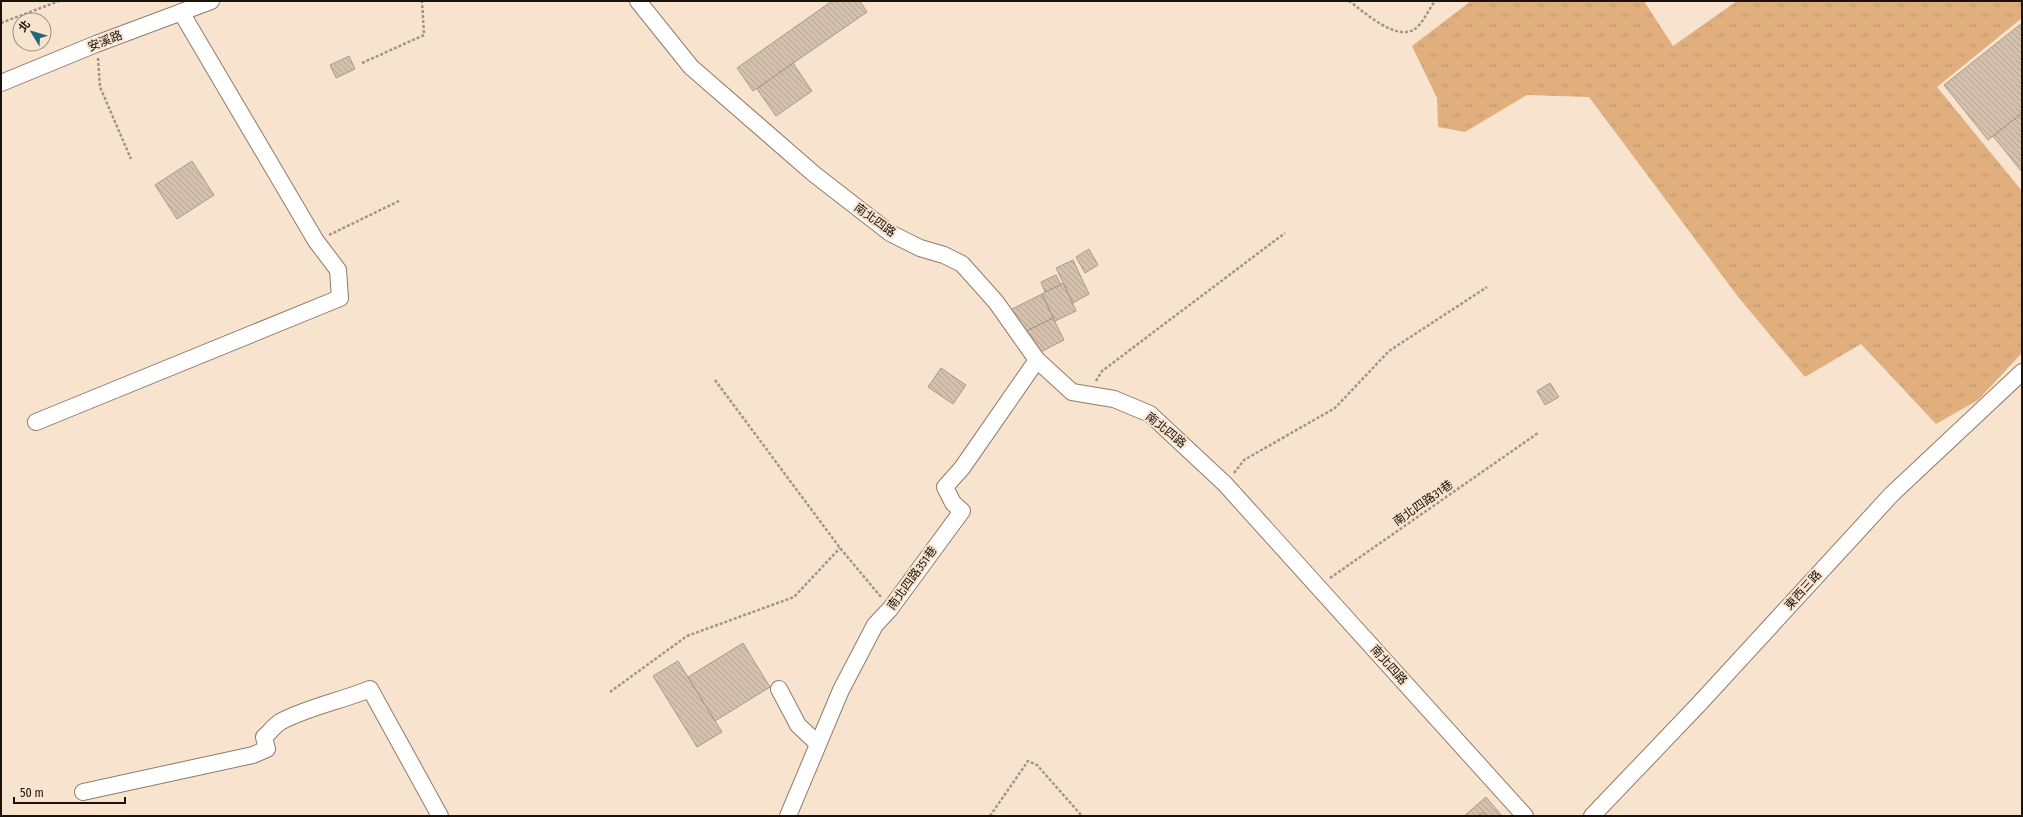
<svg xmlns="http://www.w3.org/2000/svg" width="2023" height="817" viewBox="0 0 2023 817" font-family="'Fira Sans Condensed','Noto Sans TC',sans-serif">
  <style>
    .grass { fill: url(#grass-tufts) }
    .building { fill: url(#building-back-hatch); stroke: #ad9a87 }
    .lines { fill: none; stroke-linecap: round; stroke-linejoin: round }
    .minor-casing { stroke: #8f7c6a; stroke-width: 18 }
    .path { stroke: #a49485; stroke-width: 2.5; stroke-dasharray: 3 2; stroke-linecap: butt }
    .minor { stroke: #fff; stroke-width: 16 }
    .labels { text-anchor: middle; stroke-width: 4; stroke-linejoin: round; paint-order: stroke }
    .street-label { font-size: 12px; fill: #1a130c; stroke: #f8e3cf }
  </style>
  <defs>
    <pattern id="grass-tufts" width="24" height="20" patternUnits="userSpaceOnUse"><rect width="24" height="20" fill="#e1af7d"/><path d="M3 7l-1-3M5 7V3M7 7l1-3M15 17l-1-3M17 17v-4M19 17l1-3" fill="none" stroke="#c0966b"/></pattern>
    <pattern id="building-back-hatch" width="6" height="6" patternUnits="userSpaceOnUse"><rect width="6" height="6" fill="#d4c0ac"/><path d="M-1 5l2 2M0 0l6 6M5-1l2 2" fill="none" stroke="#b5a493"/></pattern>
  </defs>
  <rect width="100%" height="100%" fill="#f8e3cf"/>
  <path class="grass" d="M1471,1H1644L1673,46L1737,1H2022V18L1937,87L2022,191V353L1978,400L1936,424L1861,344L1805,377L1739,298L1589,97L1527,95L1465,132L1438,127L1437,98L1412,46Z"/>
  <path class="building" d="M832,1H860L867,12L753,91L737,68Z
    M2022,23V113L1988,140L1944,85Z
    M349,56L355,69L336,78L330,65Z
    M793,63L812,91L776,116L757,89Z
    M2022,113V172L1993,136Z
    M192,161L214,195L177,219L155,185Z
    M1089,249L1098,265L1085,273L1076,257Z
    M1073,260L1089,294L1073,303L1056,268Z
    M1056,275L1061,285L1045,292L1041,282Z
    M1063,283L1076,311L1055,321L1042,294Z
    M1042,294L1053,318L1022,333L1010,310Z
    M1053,318L1064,340L1033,356L1022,333Z
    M941,368L966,385L953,404L928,387Z
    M1550,383L1559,397L1545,405L1537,391Z
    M743,643L770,687L715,721L688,677Z
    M678,661L722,732L697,747L653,676Z
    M1486,797L1502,816H1487L1483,812L1478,816H1464Z
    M1483,812L1487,816H1478Z"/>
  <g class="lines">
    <g class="minor-casing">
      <path id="minor" d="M638,1L691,67L814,174L890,233L920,248L944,255L962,264L996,302L1037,360L1072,392L1114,399L1150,414L1225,484L1525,816
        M1,83L96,44L211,1
        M36,422L340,298L338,270L316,241L181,12
        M779,689L798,725L817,743
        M83,792L253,755L267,749L264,737C269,733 274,726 280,722C308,707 341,701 370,689L440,816
        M788,816L841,690L875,625L890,609L962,511L953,503L945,487L962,468L1037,360
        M1592,816L1699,704L1892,494L2022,372"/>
    </g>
    <path class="path" d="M1349,1C1363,11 1396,42 1415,29C1423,23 1429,9 1435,1
      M1,23L59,1
      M98,58L100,87L131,159
      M362,63L424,35L422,1
      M329,235L399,201
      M715,380L840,548L881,597
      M1096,381L1102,371L1285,233
      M1234,473L1244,460L1335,408L1389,351L1487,287
      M1330,578L1538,433
      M610,692L687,636L794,597L840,548
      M990,816L1028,761L1037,765L1082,816"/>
    <use href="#minor" class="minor"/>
  </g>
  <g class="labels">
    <g class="street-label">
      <text transform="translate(105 41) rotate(-21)" y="4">安溪路</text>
      <text transform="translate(875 220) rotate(36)" y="4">南北四路</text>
      <text transform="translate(1166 430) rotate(39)" y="4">南北四路</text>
      <text transform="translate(1423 503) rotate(-35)" y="4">南北四路31巷</text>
      <text transform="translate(912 578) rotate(-54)" y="4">南北四路351巷</text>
      <text transform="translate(1803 590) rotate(-48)" y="4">東西三路</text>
      <text transform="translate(1389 665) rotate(48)" y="4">南北四路</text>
    </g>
  </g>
  <rect width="2023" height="817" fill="none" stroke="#1a130c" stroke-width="4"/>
  <g transform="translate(32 32) rotate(308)"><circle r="19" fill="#f8e3cf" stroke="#9f9081"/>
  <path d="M0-3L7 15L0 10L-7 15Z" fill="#226878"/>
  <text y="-6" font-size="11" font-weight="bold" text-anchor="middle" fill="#1a130c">北</text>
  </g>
  <path d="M14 797v6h111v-6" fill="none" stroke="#1a130c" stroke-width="2"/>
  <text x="20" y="797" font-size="12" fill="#1a130c" stroke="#f8e3cf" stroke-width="3" paint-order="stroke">50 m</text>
</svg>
